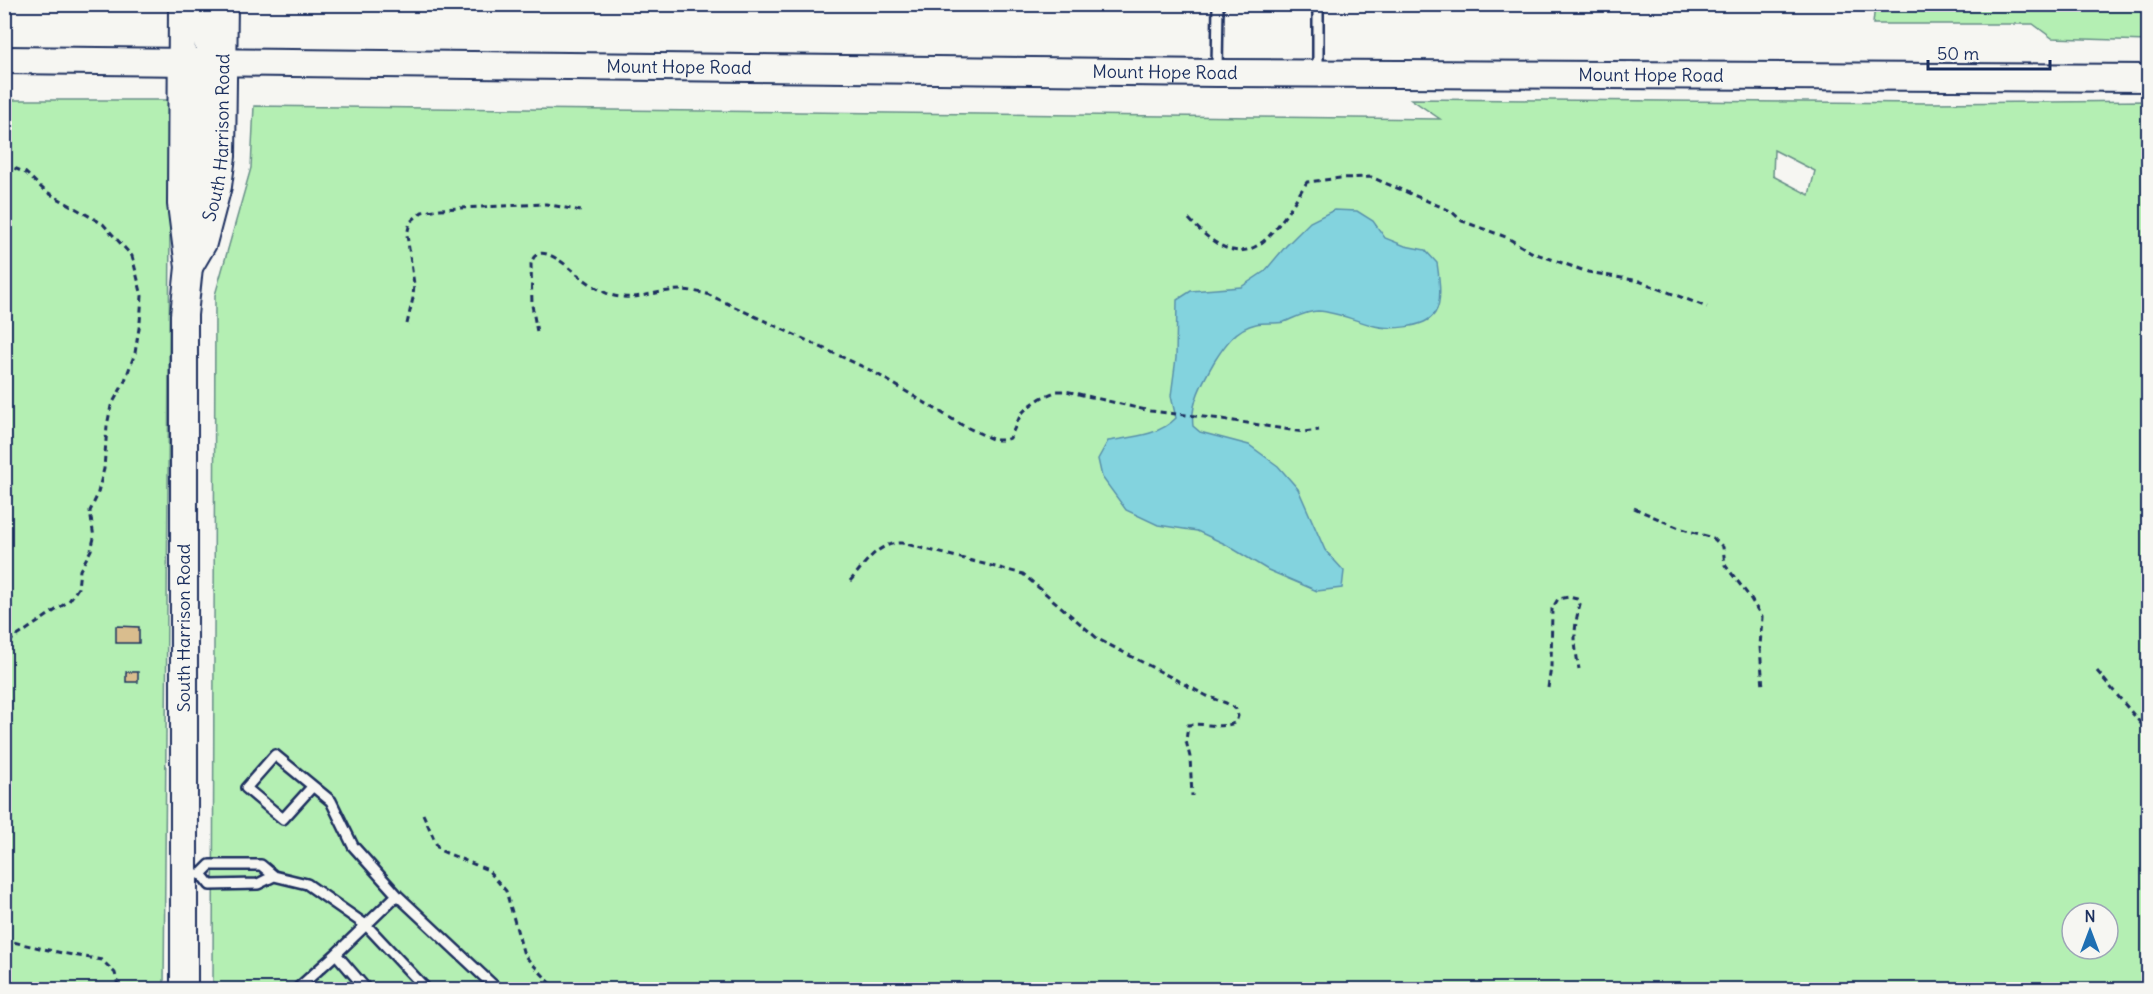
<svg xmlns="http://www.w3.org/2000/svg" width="2153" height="994" viewBox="0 0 2153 994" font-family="Delius,sans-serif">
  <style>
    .green { fill: #b4efb3; stroke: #688f88; stroke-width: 1.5; fill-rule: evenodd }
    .water { fill: #83d3de; stroke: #5991ab; stroke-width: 1.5 }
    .building { fill: #d9bd8e; stroke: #1b2f5e; stroke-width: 1.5 }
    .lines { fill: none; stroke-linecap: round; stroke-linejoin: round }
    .lane-casing { stroke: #1b2f5e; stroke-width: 14 }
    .secondary-casing { stroke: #1b2f5e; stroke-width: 30 }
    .path { stroke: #1b2f5e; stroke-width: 3; stroke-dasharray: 6 4.5; stroke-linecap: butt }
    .lane { stroke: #f6f6f2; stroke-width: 9 }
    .secondary { stroke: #f6f6f2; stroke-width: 26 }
    .labels { text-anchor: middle; stroke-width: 5; stroke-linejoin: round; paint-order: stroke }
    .street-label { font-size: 18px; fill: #1b2f5e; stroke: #f6f6f2 }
  </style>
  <rect width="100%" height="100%" fill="#f6f6f2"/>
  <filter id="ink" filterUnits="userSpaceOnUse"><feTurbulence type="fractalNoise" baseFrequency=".0167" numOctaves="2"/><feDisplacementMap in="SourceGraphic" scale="12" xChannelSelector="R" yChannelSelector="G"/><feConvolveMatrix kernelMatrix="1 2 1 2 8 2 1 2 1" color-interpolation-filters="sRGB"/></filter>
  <g filter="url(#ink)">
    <path class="green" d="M1875,5H2148V41L2052,38L2033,24H1873Z
      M1411,99L1932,103L2148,101V989L213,990L215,295L251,168L254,106L1440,119ZM1774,150L1815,171L1809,195L1773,176ZM2072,913H2108V949H2072Z
      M5,100H171L164,989H5Z"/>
    <path class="water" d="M1334,210L1357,211L1373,221L1385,238L1405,246L1425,250L1437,263C1439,277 1443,301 1435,313C1425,329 1387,330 1371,325C1354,320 1336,312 1318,311C1306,311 1295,318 1284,322C1275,324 1265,322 1256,324C1236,328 1224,346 1214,362C1203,381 1190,404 1193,426L1200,432L1249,445L1278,466L1298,489L1325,550L1344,571L1342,588L1317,591L1268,570L1225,544L1197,531L1158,525L1126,510L1102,477L1098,459L1108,441C1131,437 1159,436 1176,418L1171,396L1176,358L1177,300L1191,291L1241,287L1265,271L1286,246L1310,222Z"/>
    <path class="building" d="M116,626L139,627V643H116Z
      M126,672H138V682H126Z"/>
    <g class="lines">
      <g class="lane-casing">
        <path id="lane" d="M1318,4V71
          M1217,70L1218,4
          M312,787L283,819L246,788L275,755L331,801L353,846L397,895
          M186,874H201L210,865H261L274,876L307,884L367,926L427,990
          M201,874L210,885L258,884L274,876
          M336,954L397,895L494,986L491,990
          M296,990L336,954L367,990"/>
      </g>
      <g class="secondary-casing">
        <g id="secondary">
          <path d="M182,4L181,204L189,267L184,315V990"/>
          <path d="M202,4L203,28L213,61"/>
          <path id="s1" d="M4,60L1217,73L2148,78"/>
          <path d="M191,61L198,74L200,89L201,216"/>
          <path id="s2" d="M189,267L203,243L218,186L222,156L224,4"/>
        </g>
      </g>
      <path class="path" d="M4,168H14L26,173L45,191L103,224L132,256L142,296L140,322L135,353L124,383L111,406L107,426L104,469L97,496L90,511L94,538L91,550L80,570L78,588L69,601L4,645
        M1189,219C1249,285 1272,236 1307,182L1340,178L1371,177L1451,211L1462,221L1506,237L1531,252L1588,272L1639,281L1707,307
        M407,324L413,298L414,284L407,235L410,222L422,212L440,209L546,204L581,211
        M537,332L532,305L531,264C538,236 572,271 582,278C589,283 598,289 606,293C629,304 656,290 680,290C689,290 698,292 707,294L872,371L962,425L994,440H1005L1010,438L1021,414L1028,407L1041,398L1057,391H1066L1150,411L1222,419L1303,432L1319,430
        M1634,508L1679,528L1713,538L1723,547L1725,565L1749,596L1762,617L1760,647L1763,688
        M850,581C865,564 877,542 902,543L1023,574L1098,639L1207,696L1226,703L1236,709L1238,716L1236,722C1222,730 1204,722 1188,725L1186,741L1190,757L1192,796
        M2097,671L2148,732
        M1548,688L1551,667L1552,609L1558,599L1569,597L1577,599L1580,604C1573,630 1574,643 1579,669
        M423,814L439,850L488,870L506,891L524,955L557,990
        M4,940L62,953L102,960L115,973L119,990"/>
      <use href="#lane" class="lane"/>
      <use href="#secondary" class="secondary"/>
    </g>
  </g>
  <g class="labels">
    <g class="street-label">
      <text dy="6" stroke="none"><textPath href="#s1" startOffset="675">Mount Hope Road</textPath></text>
      <text dy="6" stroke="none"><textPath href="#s1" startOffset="1161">Mount Hope Road</textPath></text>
      <text dy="6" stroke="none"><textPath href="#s1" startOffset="1647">Mount Hope Road</textPath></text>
      <text dy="6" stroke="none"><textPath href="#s2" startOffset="135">South Harrison Road</textPath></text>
      <text transform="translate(184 628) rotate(-90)" y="6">South Harrison Road</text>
    </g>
  </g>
  <rect width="2153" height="994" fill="none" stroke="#f6f6f2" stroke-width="24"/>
  <rect x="12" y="12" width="2129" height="970" fill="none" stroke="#1b2f5e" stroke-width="2" filter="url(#ink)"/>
  <g transform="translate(2090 931)"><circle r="28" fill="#f6f6f2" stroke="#9ea6b7" stroke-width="1.5"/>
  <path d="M0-4.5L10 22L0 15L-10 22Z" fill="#1f6fb2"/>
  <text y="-9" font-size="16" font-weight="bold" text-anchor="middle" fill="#1b2f5e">N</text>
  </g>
  <path d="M1928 60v9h122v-9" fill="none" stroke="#1b2f5e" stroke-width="3"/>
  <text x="1937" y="60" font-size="18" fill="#1b2f5e" stroke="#f6f6f2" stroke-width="4.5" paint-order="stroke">50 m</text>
</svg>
